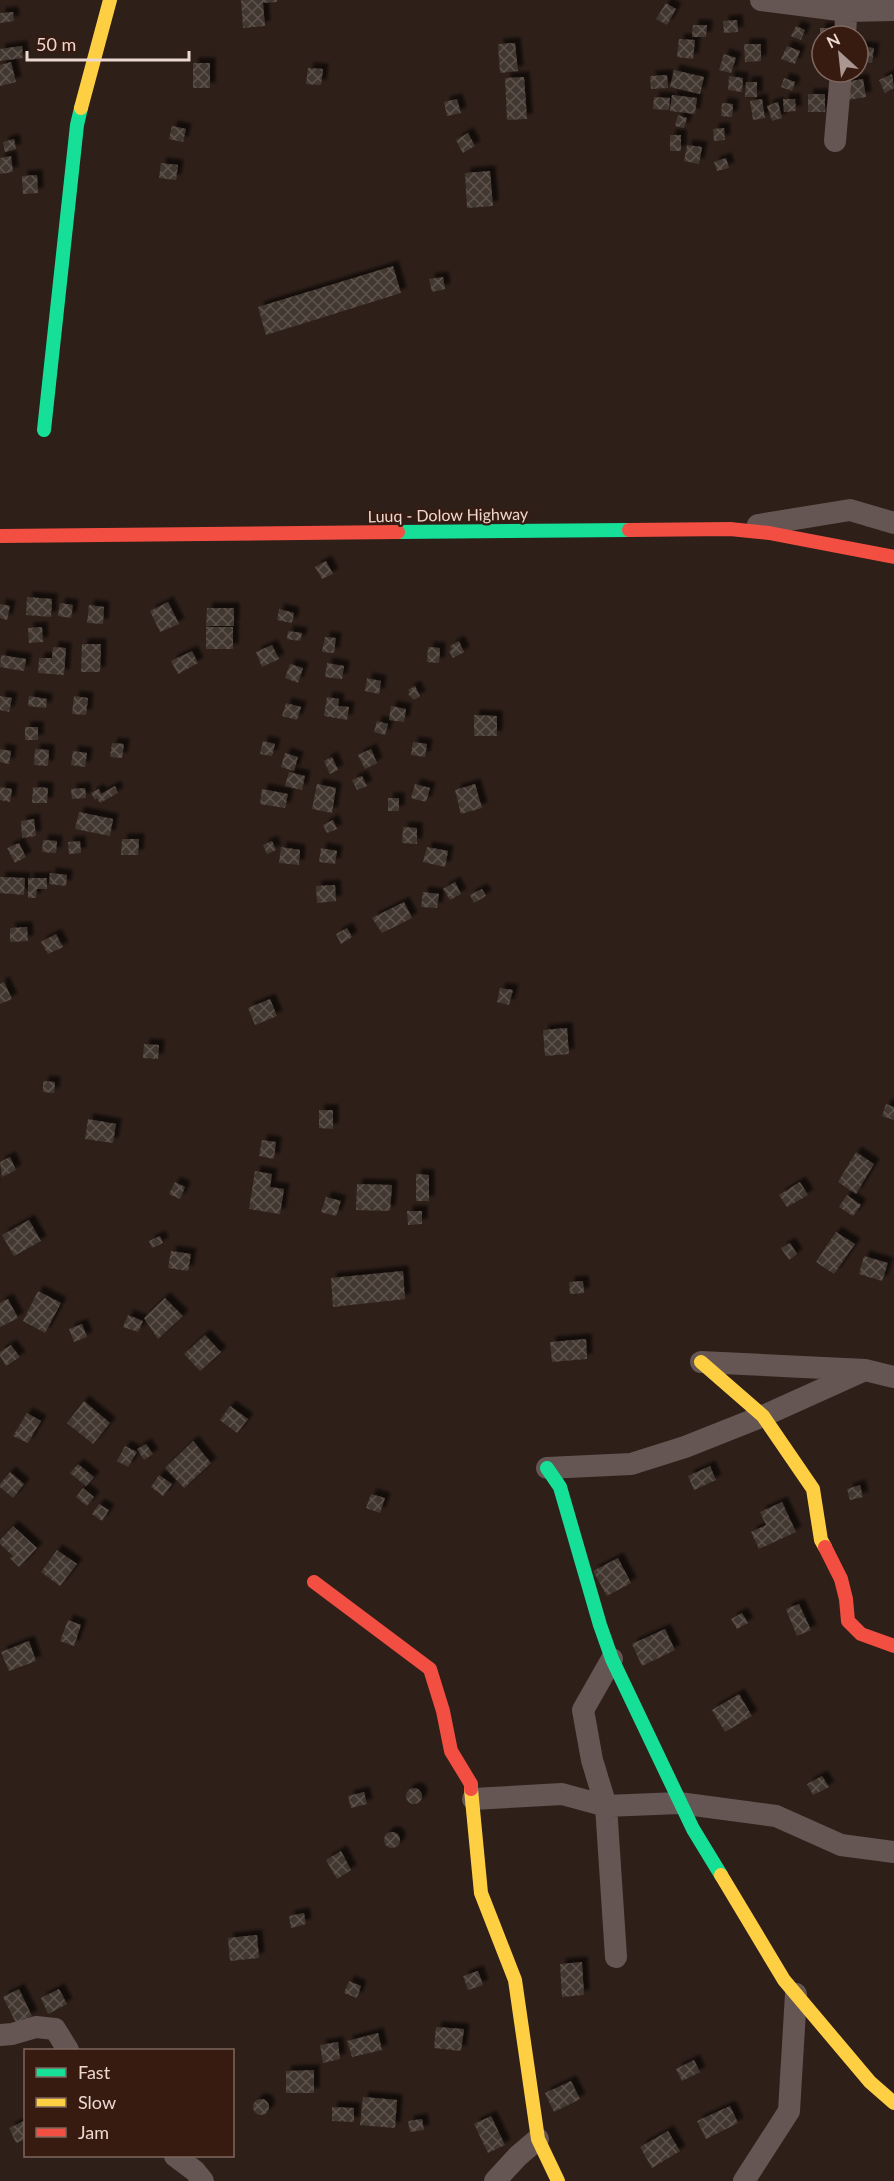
<svg xmlns="http://www.w3.org/2000/svg" width="894" height="2181" viewBox="0 0 894 2181" font-family="Lato,sans-serif">
  <style>
    .building { fill: url(#building-cross-hatch); filter: url(#shadow) }
    .lines { fill: none; stroke-linecap: round; stroke-linejoin: round }
    .street { stroke: #655654; stroke-width: 22 }
    .fast { stroke: #16e098; stroke-width: 14 }
    .slow { stroke: #ffcf43; stroke-width: 14 }
    .jam { stroke: #f24e42; stroke-width: 14 }
    .labels { text-anchor: middle; stroke-width: 4.5; stroke-linejoin: round; paint-order: stroke }
    .street-label { font-size: 16px; fill: #ecd8d1; stroke: #371b10 }
  </style>
  <defs>
    <pattern id="building-cross-hatch" width="8" height="8" patternUnits="userSpaceOnUse" patternTransform="scale(1.5)"><rect width="8" height="8" fill="#433730"/><path d="M0 0l8 8M0 8l8-8" fill="none" stroke="#5e534d"/></pattern>
    <filter id="shadow"><feDropShadow dx="5.5" dy="-5.5" stdDeviation="1.5" flood-color="#0009"/></filter>
  </defs>
  <rect width="100%" height="100%" fill="#2e1f19"/>
  <path class="building" d="M241,0H277V2L263,3L265,26L243,28Z
    M666,3L676,9L667,25L656,19Z
    M13,12L14,21L0,23V13Z
    M737,20L738,32L724,33L723,21Z
    M693,25H707L706,37H692Z
    M796,26L805,30L801,40L791,36Z
    M820,28H832V36H822V41H820Z
    M679,39L695,40L693,59L677,57Z
    M515,43L518,71L500,73L498,44Z
    M744,44H761V61L745,62Z
    M22,46L23,58L0,61V49Z
    M787,46L800,51L795,64L781,59Z
    M858,46L874,48L872,63L858,61Z
    M724,54L736,58L731,73L719,70Z
    M11,62L16,82L0,86V65Z
    M193,63H210V88H193Z
    M308,68L323,69L321,85L306,84Z
    M674,70L704,77L700,94L670,87Z
    M892,74L894,88L885,93L879,80Z
    M667,75L668,88L651,89L650,76Z
    M729,76L743,78L742,92L728,90Z
    M524,77L527,119L507,120L505,78Z
    M784,78L795,82L792,91L781,87Z
    M863,79L866,97L848,100L845,82Z
    M746,82H757V97H745Z
    M808,94H825V112H808Z
    M672,95L697,98L695,114L670,111Z
    M654,97L670,98L669,110L653,109Z
    M457,99L461,113L447,116L444,102Z
    M762,99L765,118L753,120L750,101Z
    M783,99H795L796,111L784,112Z
    M778,102L782,118L772,121L767,106Z
    M722,103L733,104L732,117L721,116Z
    M678,115L687,118L684,128L675,126Z
    M172,126L186,129L183,142L169,139Z
    M724,128L725,140L714,141L713,129Z
    M468,133L475,146L463,153L456,140Z
    M670,135H681V151H670Z
    M14,139L16,149L5,152L3,142Z
    M687,145L702,147L699,164L684,161Z
    M11,156L13,172L0,174V158Z
    M726,158L729,168L717,171L714,162Z
    M161,163L178,165L176,180L159,178Z
    M490,171L493,206L467,208L465,173Z
    M37,175L38,193L23,194L22,176Z
    M393,266L401,293L266,335L258,307Z
    M443,277L445,289L432,292L429,279Z
    M326,561L333,574L322,579L315,567Z
    M27,597L52,599L51,617L26,615Z
    M168,602L179,624L160,632L150,611Z
    M60,603L73,605L71,618L58,616Z
    M0,604L10,606L7,620L0,618Z
    M89,605L104,607L103,624L87,623Z
    M207,608H234V626H206Z
    M279,609L294,613L292,623L277,620Z
    M42,627L43,642L29,643L28,628Z
    M206,627H233V649H206Z
    M288,631L302,633L300,641L287,639Z
    M325,637L336,638L334,653L322,652Z
    M459,641L464,652L453,658L449,651L452,649L450,646Z
    M82,644H101L100,672H81Z
    M272,645L279,659L262,667L256,652Z
    M53,647L66,648L64,675L38,673L39,658H52Z
    M428,647L440,648L439,663L427,662Z
    M192,651L198,663L178,674L171,661Z
    M1,655L26,659L24,671L0,667Z
    M327,663L344,666L342,679L325,677Z
    M290,664L303,668L298,683L285,678Z
    M367,678L381,681L379,694L365,691Z
    M415,686L420,696L414,700L408,694L410,693L408,690Z
    M0,696L12,698L9,712L0,710Z
    M29,696L47,699L46,708L28,706Z
    M74,696L88,698L86,715L72,714Z
    M327,697L339,699L338,706L349,707L347,720L324,716Z
    M286,703L301,707L297,720L282,716Z
    M391,706L406,709L404,722L389,720Z
    M474,715L497,716V736H474Z
    M377,721L388,724L385,735L374,732Z
    M25,727H38V740H25Z
    M263,741L275,744L272,756L260,754Z
    M413,742L427,744L425,757L411,755Z
    M112,743L124,744L122,758L110,757Z
    M0,749L11,751L9,764L0,762Z
    M35,749L49,750L48,766L34,765Z
    M371,749L377,763L365,769L358,755Z
    M73,751L87,753L85,767L71,765Z
    M285,753L298,757L294,771L281,767Z
    M332,757L338,770L330,774L324,761Z
    M289,772L305,776L302,790L285,786Z
    M362,776L367,786L357,790L352,780Z
    M317,784L336,788L332,813L312,809Z
    M415,784L430,788L426,802L411,798Z
    M475,784L482,808L461,814L455,790Z
    M115,786L118,793L100,803L97,798L95,800L91,793L99,789L101,794Z
    M0,787L12,789L10,802L0,800Z
    M33,787L48,788L47,803H32Z
    M85,788L86,798L72,799L71,789Z
    M262,789L288,794L285,808L260,804Z
    M388,798H399V811H388Z
    M79,812L113,819L110,836L75,829Z
    M34,819L36,836L22,838L21,821Z
    M333,820L337,829L327,833L323,825Z
    M403,827L417,828V844L402,843Z
    M122,839H139L138,855H121Z
    M43,840L57,841L56,853L42,852Z
    M80,841L81,853L69,854L68,842Z
    M272,841L276,850L267,854L263,845Z
    M19,843L26,857L15,863L7,848Z
    M281,847L300,850L299,865L279,863Z
    M427,847L448,851L445,867L423,862Z
    M321,848L337,851L335,864L319,862Z
    M50,873L67,875L66,886L49,884Z
    M0,877L25,878L24,895L0,893Z
    M28,878H47V889H37L36,898H28Z
    M455,882L461,894L450,900L443,889Z
    M335,885L336,901L317,903L316,886Z
    M482,889L486,896L474,903L470,895Z
    M423,892L439,894L437,908L421,907Z
    M404,902L412,918L382,933L372,918Z
    M27,927L28,941L10,942V928Z
    M347,928L352,937L341,944L336,934Z
    M56,934L63,947L48,954L41,942Z
    M4,982L12,999L0,1004V984Z
    M500,988L513,990L509,1005L497,1002Z
    M270,999L277,1016L255,1025L248,1008Z
    M567,1028L569,1054L545,1056L543,1030Z
    M144,1044L159,1045L158,1059L143,1058Z
    M43,1081L55,1082L54,1093L43,1092Z
    M886,1104L894,1107V1120L882,1116Z
    M319,1110H333V1129L319,1128Z
    M88,1119L116,1124L113,1143L85,1139Z
    M262,1140L276,1142L274,1159L259,1156Z
    M856,1152L874,1164L856,1194L838,1182Z
    M10,1157L16,1170L2,1177L0,1162Z
    M255,1171L272,1174L270,1187L284,1189L280,1214L249,1209Z
    M416,1174L429,1175V1201H416Z
    M175,1182L185,1187L180,1199L169,1194Z
    M800,1182L808,1195L787,1207L779,1195Z
    M357,1184L392,1185L390,1211L356,1210Z
    M847,1195L861,1205L853,1216L839,1207Z
    M326,1197L341,1201L336,1216L321,1212Z
    M407,1211H422V1224L408,1225Z
    M29,1220L41,1241L14,1256L2,1235Z
    M836,1232L855,1244L834,1274L816,1262Z
    M160,1236L163,1243L152,1248L149,1241Z
    M790,1243L797,1254L789,1260L781,1248Z
    M171,1251L191,1254L188,1271L168,1268Z
    M864,1256L888,1263L882,1281L859,1274Z
    M403,1271L405,1299L333,1307L331,1278Z
    M583,1281L584,1293L570,1294L569,1282Z
    M38,1291L61,1303L45,1333L23,1321Z
    M165,1298L183,1316L158,1339L144,1318Z
    M8,1299L18,1318L0,1327V1303Z
    M128,1315L143,1321L138,1332L123,1327Z
    M82,1324L87,1337L74,1342L69,1329Z
    M205,1335L221,1352L200,1371L184,1354Z
    M586,1339L587,1359L552,1362L550,1342Z
    M11,1345L20,1357L6,1366L0,1356V1352Z
    M84,1401L110,1423L93,1444L67,1423Z
    M230,1406L248,1419L237,1433L220,1420Z
    M27,1413L41,1421L28,1443L13,1436Z
    M193,1441L211,1463L184,1488L165,1468Z
    M146,1444L153,1454L144,1460L137,1449Z
    M125,1446L137,1452L128,1467L117,1461Z
    M78,1464L94,1477L86,1486L70,1473Z
    M710,1466L716,1480L694,1490L688,1476Z
    M10,1472L24,1484L13,1498L0,1487V1484Z
    M159,1475L172,1484L163,1496L151,1487Z
    M860,1485L863,1497L850,1500L847,1489Z
    M83,1488L94,1497L87,1506L76,1497Z
    M371,1494L385,1498L380,1513L366,1508Z
    M782,1502L796,1532L759,1549L751,1532L766,1525L760,1512Z
    M99,1504L109,1510L102,1521L92,1514Z
    M13,1526L37,1548L19,1567L10,1558L13,1556L0,1544V1540Z
    M57,1550L77,1564L60,1586L41,1572Z
    M618,1558L631,1583L607,1596L593,1571Z
    M799,1604L811,1630L797,1636L786,1609Z
    M742,1613L748,1623L737,1629L731,1619Z
    M68,1620L81,1625L74,1646L60,1641Z
    M665,1629L675,1650L642,1666L632,1644Z
    M29,1641L36,1661L9,1671L1,1652Z
    M739,1694L752,1716L725,1732L712,1710Z
    M822,1776L829,1787L813,1795L807,1784Z
    M406 1796a8 8 0 1 1 16 0a8 8 0 1 1-16 0Z
    M364,1792L367,1804L351,1808L348,1796Z
    M384 1840a8 8 0 1 1 16 0a8 8 0 1 1-16 0Z
    M341,1851L351,1870L337,1879L326,1860Z
    M304,1913L306,1924L291,1928L289,1916Z
    M257,1935L259,1958L230,1961L228,1938Z
    M582,1962L584,1995L562,1997L560,1964Z
    M478,1971L483,1985L468,1990L463,1976Z
    M349,1981L361,1986L357,1998L344,1993Z
    M19,1989L32,2016L16,2023L3,1997Z
    M59,1989L67,2004L48,2014L41,1998Z
    M436,2027L464,2029L461,2051L434,2048Z
    M378,2033L382,2050L352,2057L347,2041Z
    M338,2042L340,2059L323,2063L320,2045Z
    M694,2060L700,2072L682,2081L676,2069Z
    M314,2070V2093H286V2071Z
    M571,2081L580,2099L554,2112L545,2093Z
    M363,2097L397,2100L395,2128L360,2125Z
    M253 2107a8 8 0 1 1 16 0a8 8 0 1 1-16 0Z
    M730,2106L738,2123L706,2139L697,2121Z
    M332,2107L354,2108V2122L332,2121Z
    M491,2116L505,2145L488,2153L474,2124Z
    M422,2119L424,2130L410,2132L408,2121Z
    M26,2120V2139L16,2143L9,2128Z
    M668,2131L680,2151L652,2168L640,2147Z"/>
  <g class="lines">
    <path class="street" d="M761,0L847,11L894,10
      M845,36L847,0
      M835,141L841,72
      M758,525L850,510L894,523
      M701,1362L865,1370L894,1377
      M547,1468L631,1464L685,1447L763,1416L865,1370
      M612,1659L583,1710L592,1760L606,1806L679,1803L776,1816L841,1845L894,1852
      M473,1799L562,1794L606,1806L616,1957
      M0,2035L12,2034L36,2027L55,2029L68,2050
      M175,2156L195,2171L203,2181
      M495,2181L518,2156L538,2139
      M744,2181L789,2111L796,1994"/>
    <path class="fast" d="M44,430L77,125L81,108
      M398,532L629,530
      M547,1468L560,1487L600,1625L612,1659L693,1829L721,1875"/>
    <path class="slow" d="M81,108L110,0
      M701,1362L763,1416L813,1489L821,1540L825,1547
      M471,1789L481,1893L515,1980L538,2139L558,2181
      M721,1875L784,1980L870,2082L894,2103"/>
    <path class="jam" d="M629,530L730,529L769,533L894,557
      M0,536L398,532
      M825,1547L841,1579L846,1599L848,1621L861,1634L894,1646
      M314,1582L430,1669L443,1711L451,1751L471,1784V1789"/>
  </g>
  <g class="labels">
    <g class="street-label">
      <text transform="translate(448 515) rotate(-1)" y="6">Luuq - Dolow Highway</text>
    </g>
  </g>
  <rect x="24" y="2049" width="210" height="108" fill="#371b10" stroke="#7f675d" stroke-width="1.5"/>
  <rect x="36" y="2068" width="30" height="9" fill="#16e098" stroke="#7f675d" stroke-width="1.5"/>
  <text x="78" y="2079" font-size="18" fill="#ecd8d1">Fast</text>
  <rect x="36" y="2098" width="30" height="9" fill="#ffcf43" stroke="#7f675d" stroke-width="1.5"/>
  <text x="78" y="2109" font-size="18" fill="#ecd8d1">Slow</text>
  <rect x="36" y="2128" width="30" height="9" fill="#f24e42" stroke="#7f675d" stroke-width="1.5"/>
  <text x="78" y="2139" font-size="18" fill="#ecd8d1">Jam</text>
  <g transform="translate(840 54) rotate(333)"><circle r="28" fill="#371b10" stroke="#7f675d" stroke-width="1.5"/>
  <path d="M0-4.5L10 22L0 15L-10 22Z" fill="#aa9791"/>
  <text y="-9" font-size="16" font-weight="bold" text-anchor="middle" fill="#ecd8d1">N</text>
  </g>
  <path d="M27 51v9h162v-9" fill="none" stroke="#ecd8d1" stroke-width="3"/>
  <text x="36" y="51" font-size="18" fill="#ecd8d1" stroke="#371b10" stroke-width="4.5" paint-order="stroke">50 m</text>
</svg>
